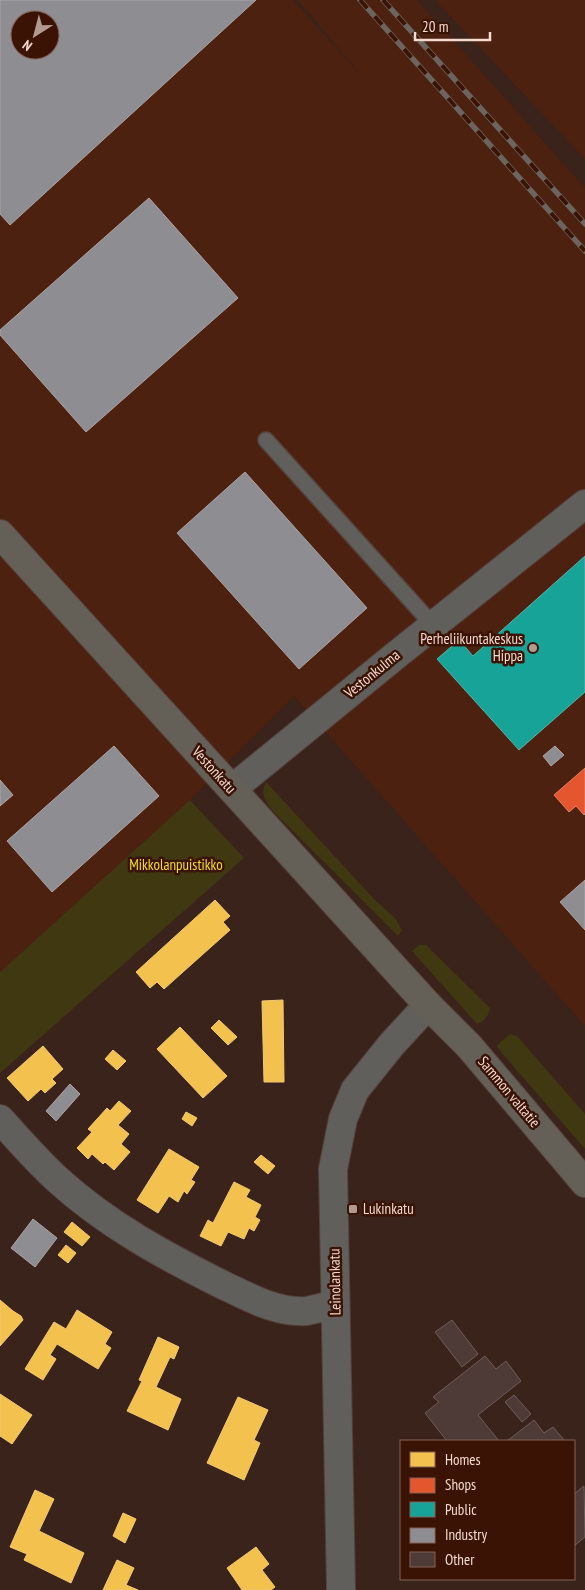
<svg xmlns="http://www.w3.org/2000/svg" width="585" height="1590" viewBox="0 0 585 1590" font-family="'PT Sans Narrow',sans-serif">
  <style>
    .built { fill: #4d2110; fill-rule: evenodd }
    .green { fill: #403811 }
    .homes { fill: #f2c14e; stroke: #f3c875 }
    .shops { fill: #e4572e; stroke: #e97e5f }
    .public { fill: #17a398; stroke: #5ab4a9 }
    .industry { fill: #8d8d92; stroke: #aca4a5; fill-rule: evenodd }
    .building { fill: #4e3b37; stroke: #705c59 }
    .lines { fill: none; stroke-linecap: round; stroke-linejoin: round }
    .service-casing { stroke: #55413a; stroke-width: 18 }
    .minor-casing { stroke: #55413a; stroke-width: 30 }
    .tertiary-casing { stroke: #55413a; stroke-width: 30 }
    .primary-casing { stroke: #55413a; stroke-width: 30 }
    .service { stroke: #615f5b; stroke-width: 15 }
    .minor { stroke: #615f5b; stroke-width: 28 }
    .tertiary { stroke: #615f5b; stroke-width: 28 }
    .primary { stroke: #645f57; stroke-width: 28 }
    .rail-casing { stroke: #6c645e; stroke-width: 5.5 }
    .rail { stroke: #3a1304; stroke-width: 4; stroke-dasharray: 11; stroke-linecap: butt }
    .poi-dot { fill: #b39a91; stroke: #3a1304; stroke-width: 2 }
    .labels { text-anchor: middle; stroke-width: 5; stroke-linejoin: round; paint-order: stroke }
    .poi-label { font-size: 15px; fill: #f5dad0; stroke: #3a1304; text-anchor: end }
    .street-label { font-size: 15px; fill: #f5dad0; stroke: #3a1304 }
    .park-label { font-size: 15px; fill: #f6de23; stroke: #3a1304 }
  </style>
  <rect width="100%" height="100%" fill="#39231b"/>
  <path class="built" d="M0,0H293L370,86L298,0H417L585,188V1026L294,696L190,800L0,972ZM20,20H50V50H20Z
    M435,0H585V159Z"/>
  <path class="green" d="M266,782L375,900L395,918L402,930L398,936L273,811C265,801 260,794 266,782Z
    M190,800L244,858L0,1073V972Z
    M419,945H426L490,1008C489,1016 484,1021 477,1024L412,951Z
    M510,1034L517,1036L585,1114V1149L496,1046Z"/>
  <path class="homes" d="M215,900L230,916L223,922L230,930L164,989L157,982L150,988L136,972Z
    M283,1000L284,1082H264L262,1001Z
    M219,1020L237,1037L228,1045L211,1028Z
    M180,1027L227,1076L203,1098L157,1049Z
    M43,1046L63,1069L52,1079L56,1083L45,1093L41,1089L28,1101L7,1078Z
    M113,1050L126,1061L117,1070L105,1059Z
    M119,1101L131,1111L118,1125L129,1134L121,1144L130,1152L114,1170L105,1162L103,1164L92,1154L88,1159L77,1148L92,1132L88,1129L107,1108L110,1111Z
    M186,1112L197,1118L192,1126L182,1119Z
    M169,1149L199,1167L191,1180L195,1182L187,1194L184,1191L178,1202L169,1196L158,1213L137,1200Z
    M261,1155L275,1166L268,1174L254,1162Z
    M234,1182L250,1190L246,1197L261,1205L255,1217L260,1220L254,1231L249,1228L244,1239L228,1232L221,1246L200,1236L208,1220L213,1223Z
    M72,1222L90,1237L82,1246L64,1232Z
    M66,1245L76,1253L68,1263L58,1255Z
    M0,1300L13,1311L21,1316L23,1320L0,1346Z
    M77,1310L112,1332L105,1344L111,1348L98,1369L57,1344L50,1355L56,1359L43,1380L25,1369L54,1322L66,1329Z
    M158,1337L179,1347L174,1359L170,1357L156,1387L181,1399L168,1430L127,1411L142,1381L139,1380Z
    M0,1394L32,1415L12,1444L0,1436Z
    M238,1397L268,1410L254,1440L260,1443L244,1480L207,1463Z
    M35,1490L54,1499L39,1531L84,1553L71,1583L24,1560L27,1554L10,1547Z
    M123,1513L136,1519L125,1543L113,1536Z
    M256,1547L269,1564L262,1570L275,1587L271,1590H242L227,1568Z
    M117,1560L134,1568L126,1585L138,1590H103Z"/>
  <path class="shops" d="M585,768V814L584,815L576,806L569,812L554,795Z"/>
  <path class="public" d="M585,556V692L519,750L437,659L459,640L473,656Z"/>
  <path class="industry" d="M0,0H256L10,225L0,214ZM20,20H50V50H20Z
    M149,198L238,298L86,432L0,335V330Z
    M245,472L367,608L299,669L177,533Z
    M114,746L159,796L52,892L7,841Z
    M555,746L564,755L551,766L543,756Z
    M0,780L13,795L0,806Z
    M585,880V930L560,902Z
    M70,1084L80,1094L56,1121L46,1111Z
    M33,1219L57,1238L35,1267L11,1248Z"/>
  <path class="building" d="M452,1320L478,1354L462,1367L435,1332Z
    M485,1356L496,1369L506,1361L521,1381L478,1415L499,1441H447L425,1413L439,1402L433,1397Z
    M514,1395L531,1414L522,1422L505,1402Z
    M534,1420L544,1433L553,1427L565,1441H507Z
    M584,1486L585,1537L574,1546V1494Z"/>
  <g class="lines">
    <g class="service-casing">
      <path id="service" d="M266,440L433,625"/>
    </g>
    <g class="minor-casing">
      <path id="minor" d="M232,789L395,656L585,504
        M0,1119C19,1140 37,1161 58,1180C106,1224 165,1256 223,1285C249,1297 276,1313 306,1311C315,1310 326,1306 335,1304"/>
    </g>
    <g class="tertiary-casing">
      <path id="tertiary" d="M341,1590L333,1169L343,1119L355,1090L392,1044L428,1005"/>
    </g>
    <g class="primary-casing">
      <path id="primary" d="M0,534L428,1005L469,1046L585,1183"/>
    </g>
    <use href="#service" class="service"/>
    <use href="#minor" class="minor"/>
    <use href="#tertiary" class="tertiary"/>
    <use href="#primary" class="primary"/>
    <g class="rail-casing">
      <path id="rail" d="M360,0L585,251
        M383,0L585,224"/>
    </g>
    <use href="#rail" class="rail"/>
  </g>
  <g class="poi-dot">
    <circle cx="533" cy="648" r="5"/>
    <rect x="348" y="1204" width="10" height="10" rx="2.5"/>
  </g>
  <g class="labels">
    <g class="poi-label">
      <text x="523" y="644">Perheliikuntakeskus<tspan x="523" dy="17">Hippa</tspan></text>
      <text x="363" y="1214" text-anchor="start">Lukinkatu</text>
    </g>
    <g class="street-label">
      <text transform="translate(372 674) rotate(-39)" y="5">Vestonkulma</text>
      <text transform="translate(214 770) rotate(48)" y="5">Vestonkatu</text>
      <text transform="translate(509 1092) rotate(50)" y="5">Sammon valtatie</text>
      <text transform="translate(335 1282) rotate(-91)" y="5">Leinolankatu</text>
    </g>
    <g class="park-label">
      <text x="176" y="870">Mikkolanpuistikko</text>
    </g>
  </g>
  <rect x="400" y="1440" width="175" height="140" fill="#3a1304" stroke="#856356"/>
  <rect x="410" y="1452" width="25" height="15" fill="#f2c14e" stroke="#856356"/>
  <text x="445" y="1465" font-size="15" fill="#f5dad0">Homes</text>
  <rect x="410" y="1478" width="25" height="15" fill="#e4572e" stroke="#856356"/>
  <text x="445" y="1490" font-size="15" fill="#f5dad0">Shops</text>
  <rect x="410" y="1502" width="25" height="15" fill="#17a398" stroke="#856356"/>
  <text x="445" y="1515" font-size="15" fill="#f5dad0">Public</text>
  <rect x="410" y="1528" width="25" height="15" fill="#8d8d92" stroke="#856356"/>
  <text x="445" y="1540" font-size="15" fill="#f5dad0">Industry</text>
  <rect x="410" y="1552" width="25" height="15" fill="#4e3b37" stroke="#856356"/>
  <text x="445" y="1565" font-size="15" fill="#f5dad0">Other</text>
  <g transform="translate(35 35) rotate(216)"><circle r="24" fill="#3a1304" stroke="#856356"/>
  <path d="M0-4L9 19L0 12L-9 19Z" fill="#b39a91"/>
  <text y="-8" font-size="14" font-weight="bold" text-anchor="middle" fill="#f5dad0">N</text>
  </g>
  <path d="M415 32v8h75v-8" fill="none" stroke="#f5dad0" stroke-width="2.5"/>
  <text x="422" y="32" font-size="15" fill="#f5dad0" stroke="#3a1304" stroke-width="4" paint-order="stroke">20 m</text>
</svg>
